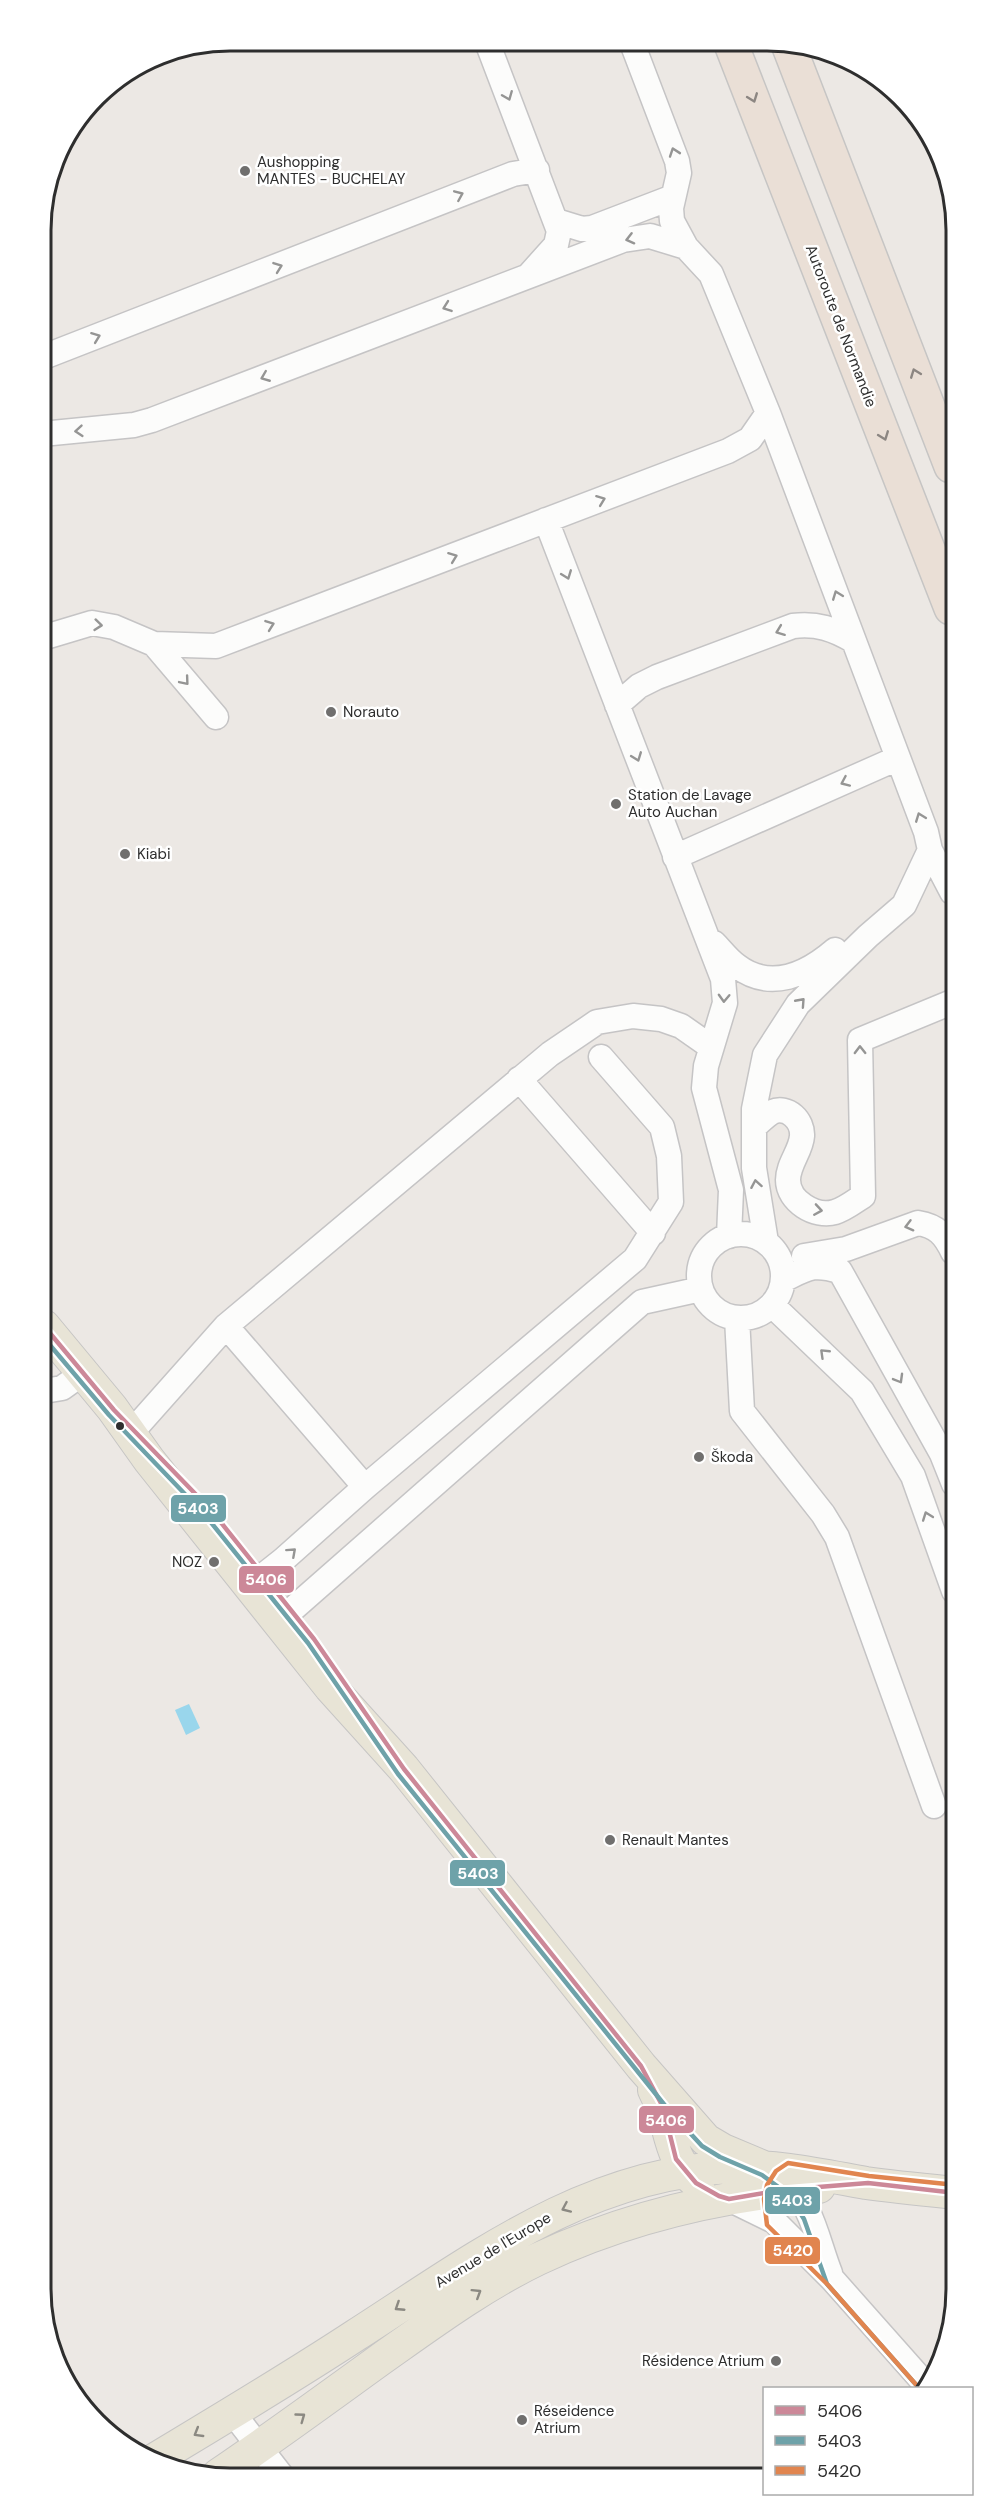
<svg xmlns="http://www.w3.org/2000/svg" width="997" height="2519" viewBox="0 0 997 2519" font-family="'DM Sans',sans-serif">
  <style>
    .water { fill: #99d6ec }
    .lines { fill: none; stroke-linecap: round; stroke-linejoin: round }
    .minor-casing { stroke: #c5c4c5; stroke-width: 27 }
    .major-casing { stroke: #c6c5c4; stroke-width: 34 }
    .highway-casing { stroke: #c6c5c4; stroke-width: 36 }
    .minor { stroke: #fcfcfb; stroke-width: 24 }
    .major { stroke: #e8e4d6; stroke-width: 32 }
    .highway { stroke: #eadfd6; stroke-width: 33 }
    .bus-1-casing { stroke: #fff; stroke-width: 9 }
    .bus-2-casing { stroke: #fff; stroke-width: 9 }
    .bus-3-casing { stroke: #fff; stroke-width: 9 }
    .bus-1 { stroke: #cc8898; stroke-width: 4.5 }
    .bus-2 { stroke: #6ea2a9; stroke-width: 4.5 }
    .bus-3 { stroke: #e1854f; stroke-width: 4.5 }
    .oneway { stroke: #959594 }
    .oneway2 { stroke: #8c8682 }
    .oneway3 { stroke: #8b8982 }
    .poi-dot { fill: #706f6e; stroke: #fff; stroke-width: 2 }
    .bus-dot { fill: #2e2e2e; stroke: #fff; stroke-width: 2 }
    .labels { text-anchor: middle; stroke-width: 5; stroke-linejoin: round; paint-order: stroke }
    .poi-label { font-size: 15px; fill: #2e2e2e; stroke: #fff; text-anchor: start }
    .street-label { font-size: 15px; fill: #2e2e2e; stroke: #fff }
    .rim { fill: none; stroke: #2e2e2e; stroke-width: 3 }
    .line-badge { stroke: #fff; stroke-width: 2 }
    .badge-label { font-size: 16px; text-anchor: middle; font-weight: bold; fill: #fff }
  </style>
  <rect width="100%" height="100%" fill="#ece8e4"/>
  <path class="water" d="M189,1704L200,1728L186,1735L175,1710Z"/>
  <g class="lines">
    <g class="minor-casing">
      <path id="minor" d="M487,42L559,231L556,245L530,274
        M632,43L677,161L679,173L671,208L672,221L686,247L711,274L768,413L926,832L930,850L904,905L868,936L798,1004L765,1055L754,1109V1168L766,1242
        M556,221L582,229L592,228L673,197
        M41,358L513,174L537,170
        M42,434L134,425L152,420L623,240L650,236L686,247
        M546,520L723,979L725,1003L706,1066L704,1088L731,1190L729,1236
        M42,638L92,623L114,627L154,644L216,646L728,451L750,439L768,413
        M154,644L216,717
        M617,705L639,686L657,677L793,626C817,623 834,629 854,641
        M930,850L952,892
        M675,857L898,758
        M714,943C721,950 728,960 737,966C771,992 807,974 835,950
        M519,1079L653,1233
        M754,1127C760,1122 765,1116 772,1112C788,1105 803,1121 802,1136C801,1151 788,1164 788,1180C788,1201 815,1218 835,1212C845,1209 855,1201 863,1196L860,1040L952,1002
        M699 1276a42 42 0 1 1 84 0a42 42 0 1 1-84 0Z
        M804,1256L846,1249L918,1223C937,1226 945,1235 953,1252
        M783,1280C808,1268 812,1263 840,1271L942,1454L954,1484
        M772,1305L862,1391L913,1476L954,1591
        M737,1318L742,1411L823,1514L837,1537L934,1806
        M226,1326L365,1487
        M44,1391L62,1388L83,1373
        M130,1434L226,1326L550,1054L597,1022L633,1016L661,1019L681,1026L711,1047
        M241,1576L264,1575L283,1560L365,1487L635,1259L671,1202L669,1156L662,1127L601,1057
        M278,1622L642,1302L701,1289
        M783,2179C812,2202 817,2240 830,2273
        M729,2199L774,2221L833,2280L927,2386
        M232,2412L281,2475"/>
    </g>
    <g class="major-casing">
      <path id="major" d="M44,1326L112,1408L149,1460L330,1687L404,1769L641,2066L706,2140L723,2150L766,2168
        M654,2090C673,2125 665,2156 698,2184
        M152,2461C220,2420 289,2379 356,2335C473,2260 586,2173 731,2167C777,2165 821,2175 866,2183C895,2187 926,2190 956,2193
        M218,2475C274,2437 327,2398 381,2359C432,2323 482,2286 538,2259C625,2218 723,2195 819,2187"/>
    </g>
    <g class="highway-casing">
      <path id="highway" d="M731,44L951,608
        M788,44L951,466"/>
    </g>
    <use href="#minor" class="minor"/>
    <use href="#major" class="major"/>
    <use href="#highway" class="highway"/>
    <g class="bus-1-casing">
      <path id="bus-1" d="M44,1326L114,1410L211,1510L314,1639L404,1769L641,2066L663,2107L676,2159L696,2183L719,2196L729,2199L781,2190L868,2183L956,2193"/>
    </g>
    <g class="bus-2-casing">
      <path id="bus-2" d="M44,1338L109,1415L205,1515L308,1643L398,1774L667,2108L702,2146L720,2157L762,2175L788,2194L804,2219L827,2284L919,2388"/>
    </g>
    <g class="bus-3-casing">
      <path id="bus-3" d="M919,2388L828,2285L767,2225L764,2199L767,2185L776,2171L788,2163L869,2176L956,2185"/>
    </g>
    <use href="#bus-1" class="bus-1"/>
    <use href="#bus-2" class="bus-2"/>
    <use href="#bus-3" class="bus-3"/>
  </g>
  <defs><path id="oneway-chevron" d="M-2-3.5L2.5 0L-2 3.5" fill="none" stroke-width="1.6" stroke-linecap="round" stroke-linejoin="round" transform="scale(1.5)"/></defs>
  <g class="oneway">
    <use href="#oneway-chevron" transform="translate(508 96) rotate(68)"/>
    <use href="#oneway-chevron" transform="translate(674 152) rotate(-109)"/>
    <use href="#oneway-chevron" transform="translate(459 195) rotate(-23)"/>
    <use href="#oneway-chevron" transform="translate(630 239) rotate(166)"/>
    <use href="#oneway-chevron" transform="translate(278 267) rotate(-20)"/>
    <use href="#oneway-chevron" transform="translate(447 307) rotate(160)"/>
    <use href="#oneway-chevron" transform="translate(96 337) rotate(-21)"/>
    <use href="#oneway-chevron" transform="translate(265 377) rotate(158)"/>
    <use href="#oneway-chevron" transform="translate(79 431) rotate(175)"/>
    <use href="#oneway-chevron" transform="translate(601 500) rotate(-21)"/>
    <use href="#oneway-chevron" transform="translate(453 557) rotate(-21)"/>
    <use href="#oneway-chevron" transform="translate(567 575) rotate(69)"/>
    <use href="#oneway-chevron" transform="translate(837 595) rotate(-111)"/>
    <use href="#oneway-chevron" transform="translate(98 625) rotate(6)"/>
    <use href="#oneway-chevron" transform="translate(270 625) rotate(-20)"/>
    <use href="#oneway-chevron" transform="translate(780 631) rotate(159)"/>
    <use href="#oneway-chevron" transform="translate(185 681) rotate(50)"/>
    <use href="#oneway-chevron" transform="translate(637 757) rotate(69)"/>
    <use href="#oneway-chevron" transform="translate(845 782) rotate(156)"/>
    <use href="#oneway-chevron" transform="translate(920 817) rotate(-111)"/>
    <use href="#oneway-chevron" transform="translate(724 998) rotate(92)"/>
    <use href="#oneway-chevron" transform="translate(801 1002) rotate(-48)"/>
    <use href="#oneway-chevron" transform="translate(860 1050) rotate(-91)"/>
    <use href="#oneway-chevron" transform="translate(756 1184) rotate(-100)"/>
    <use href="#oneway-chevron" transform="translate(818 1210) rotate(9)"/>
    <use href="#oneway-chevron" transform="translate(909 1226) rotate(165)"/>
    <use href="#oneway-chevron" transform="translate(824 1353) rotate(-136)"/>
    <use href="#oneway-chevron" transform="translate(899 1379) rotate(60)"/>
    <use href="#oneway-chevron" transform="translate(927 1516) rotate(-110)"/>
    <use href="#oneway-chevron" transform="translate(292 1552) rotate(-42)"/>
  </g>
  <g class="oneway2">
    <use href="#oneway-chevron" transform="translate(753 98) rotate(69)"/>
    <use href="#oneway-chevron" transform="translate(915 373) rotate(-111)"/>
    <use href="#oneway-chevron" transform="translate(884 436) rotate(69)"/>
  </g>
  <g class="oneway3">
    <use href="#oneway-chevron" transform="translate(566 2208) rotate(156)"/>
    <use href="#oneway-chevron" transform="translate(477 2293) rotate(-32)"/>
    <use href="#oneway-chevron" transform="translate(399 2307) rotate(147)"/>
    <use href="#oneway-chevron" transform="translate(301 2417) rotate(-36)"/>
    <use href="#oneway-chevron" transform="translate(198 2433) rotate(149)"/>
  </g>
  <g class="poi-dot">
    <circle cx="245" cy="171" r="6"/>
    <circle cx="331" cy="712" r="6"/>
    <circle cx="616" cy="804" r="6"/>
    <circle cx="125" cy="854" r="6"/>
    <circle cx="699" cy="1457" r="6"/>
    <circle cx="214" cy="1562" r="6"/>
    <circle cx="610" cy="1840" r="6"/>
    <circle cx="776" cy="2361" r="6"/>
    <circle cx="522" cy="2420" r="6"/>
  </g>
  <circle class="bus-dot" cx="120" cy="1426" r="5"/>
  <g class="labels">
    <g class="poi-label">
      <text x="257" y="167">Aushopping<tspan x="257" dy="17">MANTES - BUCHELAY</tspan></text>
      <text x="343" y="717">Norauto</text>
      <text x="628" y="800">Station de Lavage<tspan x="628" dy="17">Auto Auchan</tspan></text>
      <text x="137" y="859">Kiabi</text>
      <text x="711" y="1462">Škoda</text>
      <text x="202" y="1567" text-anchor="end">NOZ</text>
      <text x="622" y="1845">Renault Mantes</text>
      <text x="764" y="2366" text-anchor="end">Résidence Atrium</text>
      <text x="534" y="2416">Réseidence<tspan x="534" dy="17">Atrium</tspan></text>
    </g>
    <g class="street-label">
      <text transform="translate(841 326) rotate(69)" y="5">Autoroute de Normandie</text>
      <text transform="translate(493 2250) rotate(-31)" y="5">Avenue de l'Europe</text>
    </g>
  </g>
  <path d="M0 0H997V2519H0ZM230 51H767A179 179 0 0 1 946 230V2289A179 179 0 0 1 767 2468H230A179 179 0 0 1 51 2289V230A179 179 0 0 1 230 51Z" fill="#fff" fill-rule="evenodd"/>
  <path class="rim" d="M230 51H767A179 179 0 0 1 946 230V2289A179 179 0 0 1 767 2468H230A179 179 0 0 1 51 2289V230A179 179 0 0 1 230 51Z"/>
  <g class="line-badge">
    <rect x="170" y="1494" width="57" height="29" rx="6" fill="#6ea2a9"/>
    <rect x="238" y="1565" width="57" height="29" rx="6" fill="#cc8898"/>
    <rect x="449" y="1859" width="57" height="28" rx="6" fill="#6ea2a9"/>
    <rect x="638" y="2105" width="57" height="29" rx="6" fill="#cc8898"/>
    <rect x="764" y="2186" width="57" height="29" rx="6" fill="#6ea2a9"/>
    <rect x="764" y="2236" width="57" height="29" rx="6" fill="#e1854f"/>
  </g>
  <g class="badge-label">
    <text x="198" y="1514">5403</text>
    <text x="266" y="1585">5406</text>
    <text x="478" y="1879">5403</text>
    <text x="666" y="2126">5406</text>
    <text x="792" y="2206">5403</text>
    <text x="793" y="2256">5420</text>
  </g>
  <rect x="763" y="2387" width="210" height="108" fill="#ffffff" stroke="#ababab" stroke-width="1.5"/>
  <rect x="775" y="2406" width="30" height="9" fill="#cc8898" stroke="#ababab" stroke-width="1.5"/>
  <text x="817" y="2417" font-size="18" fill="#2e2e2e">5406</text>
  <rect x="775" y="2436" width="30" height="9" fill="#6ea2a9" stroke="#ababab" stroke-width="1.5"/>
  <text x="817" y="2447" font-size="18" fill="#2e2e2e">5403</text>
  <rect x="775" y="2466" width="30" height="9" fill="#e1854f" stroke="#ababab" stroke-width="1.5"/>
  <text x="817" y="2477" font-size="18" fill="#2e2e2e">5420</text>
</svg>
